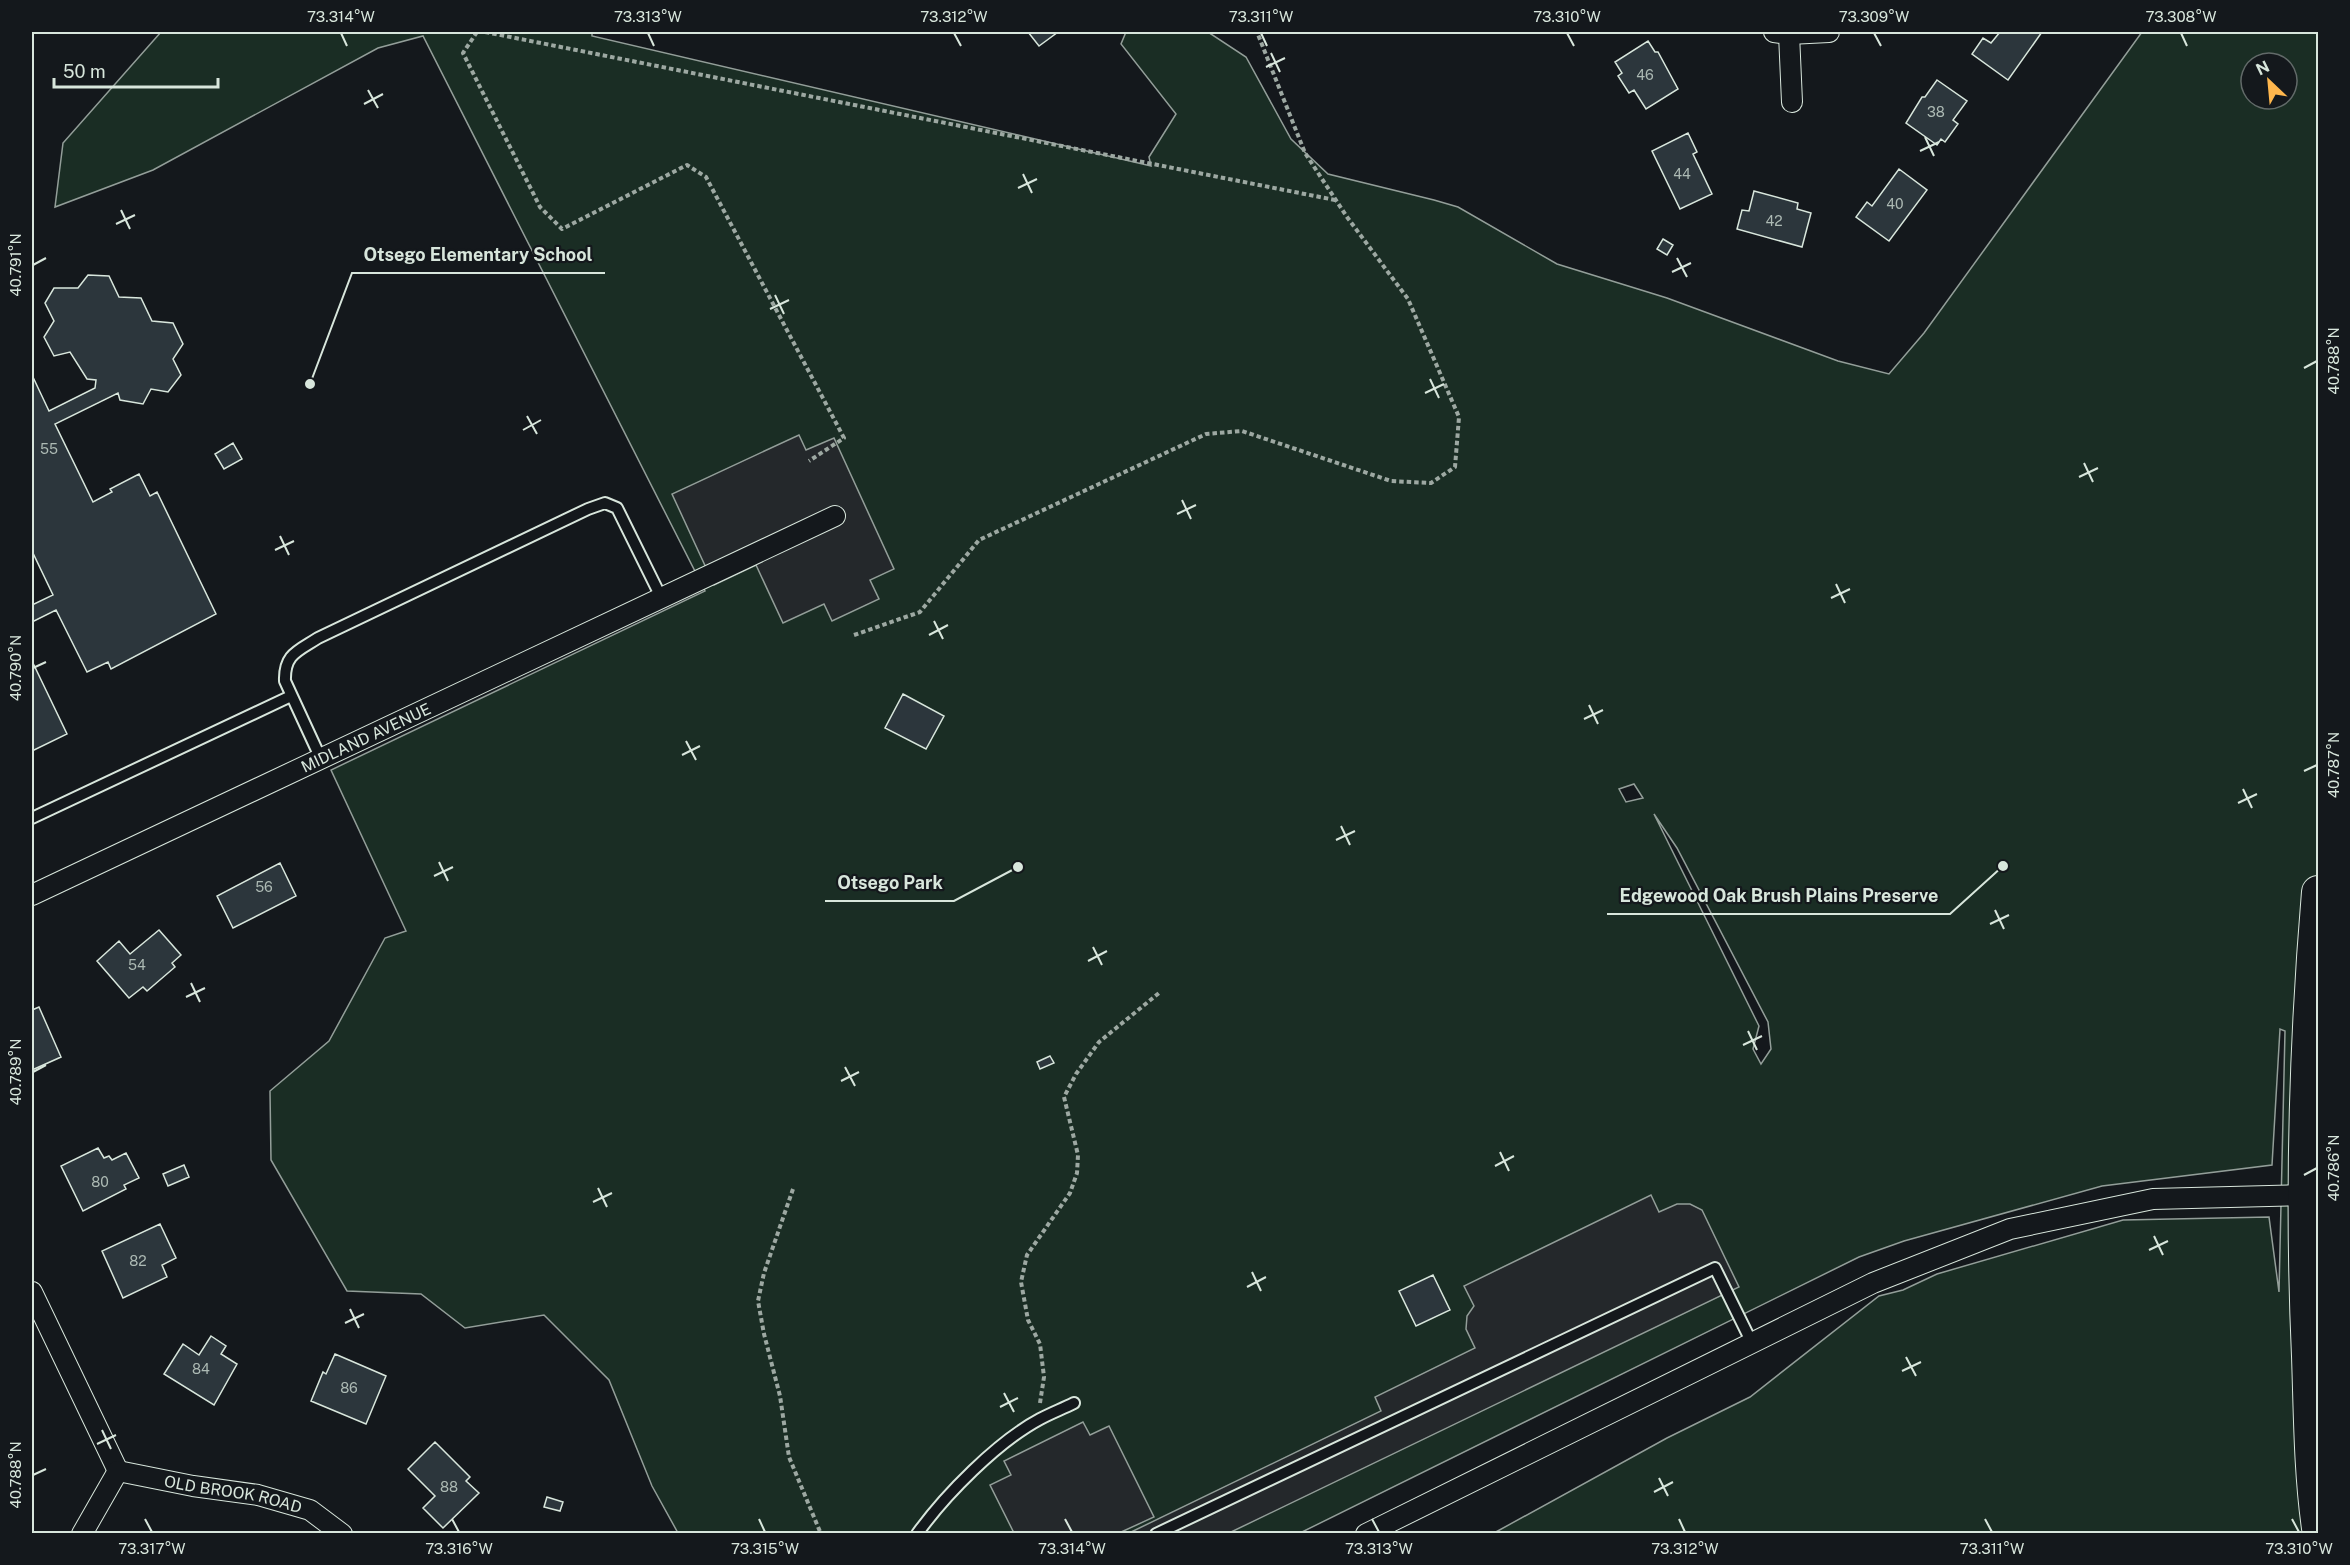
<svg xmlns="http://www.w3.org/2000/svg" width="2350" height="1565" viewBox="0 0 2350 1565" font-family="'Public Sans',sans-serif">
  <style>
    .green { fill: #1a2d24; stroke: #939e99; stroke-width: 1.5; fill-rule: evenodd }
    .parking { fill: #24282b; stroke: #939e99; stroke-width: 1.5 }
    .building { fill: #2c363c; stroke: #d8e6dc; stroke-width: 1.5 }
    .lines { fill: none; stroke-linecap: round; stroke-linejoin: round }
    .service-casing { stroke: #d8e6dc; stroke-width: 14 }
    .minor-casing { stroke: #d8e6dc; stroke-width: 22 }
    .primary-casing { stroke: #d8e6dc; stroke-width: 34 }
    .path { stroke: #9da8a2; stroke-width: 4; stroke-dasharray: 4.5 3; stroke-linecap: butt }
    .service { stroke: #14181c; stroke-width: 10 }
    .minor { stroke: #14181c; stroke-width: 20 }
    .primary { stroke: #14181c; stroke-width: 32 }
    .ticks { fill: none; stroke: #d8e6dc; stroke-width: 2 }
    .labels { text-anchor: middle; stroke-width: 4.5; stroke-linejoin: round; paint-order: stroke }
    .number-label { font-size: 14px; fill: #adbab4 }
    .street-label { font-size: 16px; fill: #d8e6dc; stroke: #14181c }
    .leader { fill: none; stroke: #d8e6dc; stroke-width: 2 }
    .callout-dot { fill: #d8e6dc; stroke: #14181c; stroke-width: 2 }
    .callout-label { font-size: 18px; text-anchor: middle; font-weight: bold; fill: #d8e6dc; stroke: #14181c; stroke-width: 4.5; stroke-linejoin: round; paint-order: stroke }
    .neatline { fill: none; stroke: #d8e6dc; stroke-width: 2 }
    .ticks-label { font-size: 15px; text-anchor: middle; fill: #d8e6dc }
  </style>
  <rect width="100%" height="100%" fill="#14181c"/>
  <path class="green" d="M161,32H592V36L1151,166L1149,157L1176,114L1121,44L1126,32H1208L1246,57L1291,139L1328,174L1434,200L1458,207L1557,264L1667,298L1838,361L1889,374L1924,333L2142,32H2318V1533H1494L1667,1438L1750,1397L1879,1296L1903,1290L1937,1274L2123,1220L2269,1217L2279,1292L2285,1031L2280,1029L2272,1165L2102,1186L1904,1241L1859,1257L1300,1533H678L652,1486L609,1380L544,1315L465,1328L421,1294L347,1291L271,1160L270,1091L329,1041L385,938L406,931L331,770L705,591L423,36L378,48L153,170L55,207L63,143ZM2251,63H2287V99H2251ZM1634,784L1643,798L1626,802L1619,789ZM1654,814L1677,848L1768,1022L1771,1049L1761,1064L1753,1049L1759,1026Z"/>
  <path class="parking" d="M799,435L806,450L834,438L894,569L870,580L879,599L832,621L824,604L783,623L756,565L714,585L672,494Z
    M1651,1195L1659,1212L1677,1204H1690L1702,1210L1739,1287L1229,1533L1127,1534L1381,1411L1375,1397L1475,1348L1466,1329L1467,1316L1474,1306L1464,1286Z
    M1083,1422L1090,1435L1109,1426L1154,1517L1119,1533H1014L990,1485L1011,1475L1004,1461Z"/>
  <path class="building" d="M1028,32H1058L1039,46Z
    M2000,32H2042L2008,80L1972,54L1983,38L1991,43Z
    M1648,41L1655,52H1658L1678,89L1646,109L1634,90L1629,93L1618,76L1622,73L1615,62Z
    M1937,80L1967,101L1953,120L1958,124L1945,142L1941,139L1937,145L1906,123L1922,97H1925Z
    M1688,133L1697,152L1693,154L1712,194L1680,209L1652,151Z
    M1899,169L1927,190L1889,241L1856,217L1867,202L1872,206Z
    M1754,191L1798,203L1797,209L1811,213L1802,247L1737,229L1742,210L1749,211Z
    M1663,239L1673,245L1667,255L1657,249Z
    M88,275L109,276L119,297L141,298L152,321L173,323L183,344L173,359L181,375L168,392L151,389L143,404L120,400L118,393L55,424L93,502L112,492L110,489L139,474L150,496L157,492L216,614L111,669L108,662L87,672L56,610L32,622V605L53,595L32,551V375L49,411L95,388L96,380L87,379L70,352L54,356L44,337L54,321L45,303L54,288H78Z
    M233,443L242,459L224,469L215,454Z
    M32,661L67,734L32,751Z
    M903,694L944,716L926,749L885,728Z
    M280,863L296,896L233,928L217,896Z
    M159,930L181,955L172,963L175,967L147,991L143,987L129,998L97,961L119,941L130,954Z
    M39,1007L61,1057L32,1070V1008V1010Z
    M1050,1056L1054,1063L1040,1069L1037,1062Z
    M98,1148L104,1158L109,1156L112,1160L126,1153L139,1178L124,1185L126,1189L83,1211L61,1166Z
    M184,1165L189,1177L168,1186L163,1174Z
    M160,1224L176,1258L162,1265L167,1277L123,1298L102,1251Z
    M1433,1275L1450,1310L1416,1326L1399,1291Z
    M211,1336L226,1346L221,1354L237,1364L214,1405L164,1374L183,1344L199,1355Z
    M335,1354L386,1376L366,1424L311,1401L323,1372L326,1374Z
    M435,1442L470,1477L466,1481L479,1493L443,1528L423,1508L435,1496L408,1469Z
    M547,1497L563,1502L560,1511L544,1507Z"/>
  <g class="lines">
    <g class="service-casing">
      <path id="service" d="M321,759L285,681C284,654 298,651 318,638L588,509L605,503L617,508L662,599
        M32,818L291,696
        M917,1534C945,1495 997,1442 1040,1419C1051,1413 1062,1409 1074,1403
        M1156,1534L1715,1268L1752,1343"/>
    </g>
    <g class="minor-casing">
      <g id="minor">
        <path d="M1774,32L1789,34L1829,32"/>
        <path d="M1789,34L1792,102"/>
        <path id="s1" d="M32,895L835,516"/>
        <path d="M32,1292L118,1471"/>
        <path id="s2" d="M82,1534L118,1471L193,1486L258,1495L310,1510L342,1534"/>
        <path d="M1366,1534L1873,1283L2010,1229L2153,1199L2306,1195"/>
      </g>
    </g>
    <g class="primary-casing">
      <path id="primary" d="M2318,892C2305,1046 2301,1202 2308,1356C2310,1413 2310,1471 2318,1528"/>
    </g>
    <path class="path" d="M477,32L463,53L540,207L562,229L687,165L706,177L844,438L809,461
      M485,32L1335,200
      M854,635L920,612L979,540L1206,434L1242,431L1391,481L1431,483L1455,467L1459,417L1408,299L1347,217L1305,153L1257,32
      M793,1189L764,1273L758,1301L764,1334L780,1396L789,1457L821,1534
      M1040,1403L1044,1377L1040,1344L1028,1320L1021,1282L1027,1255L1070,1193L1077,1173L1078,1155L1064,1097L1076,1074L1099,1042L1159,993"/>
    <use href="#service" class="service"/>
    <use href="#minor" class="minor"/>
    <use href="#primary" class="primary"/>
  </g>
  <path class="ticks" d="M341,33L347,46M648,33L654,46M954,33L961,46M1261,33L1267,46M1567,33L1574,46M1874,33L1881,46M2181,33L2187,46M1271,53L1280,72M1266,67L1285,58M368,90L378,108M364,104L383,94M1925,137L1934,156M1920,151L1939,142M1023,174L1032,193M1018,188L1037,179M121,210L130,229M116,224L135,215M1677,258L1687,277M33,265L46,258M1672,272L1691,263M775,295L784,314M770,309L789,300M2304,368L2317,361M1430,379L1439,398M1425,393L1444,384M527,416L537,434M523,430L541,420M2084,463L2093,482M2079,477L2098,468M1182,500L1191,519M1177,514L1196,505M280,536L289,555M275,550L294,541M1836,584L1845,603M1831,598L1850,589M934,621L943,639M929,635L948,625M33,668L46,662M1589,705L1598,724M1584,719L1603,710M686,741L696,760M682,755L700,746M2304,771L2317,765M2243,789L2252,808M2238,803L2257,794M1341,826L1350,845M1336,840L1355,831M439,862L448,881M434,876L453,867M1995,910L2004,929M1990,924L2009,915M1093,947L1102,965M1088,961L1107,951M191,983L200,1002M186,997L205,988M1748,1031L1757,1050M1743,1045L1762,1036M845,1067L855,1086M33,1072L46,1065M841,1081L859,1072M1500,1152L1509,1171M1495,1166L1514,1156M2304,1175L2317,1168M598,1188L607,1207M593,1202L612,1193M2154,1236L2163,1255M2149,1250L2168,1241M1252,1272L1261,1291M1247,1287L1266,1277M350,1309L359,1328M345,1323L364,1314M1906,1357L1916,1376M1902,1371L1921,1362M1004,1393L1014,1412M1000,1407L1018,1398M102,1430L111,1449M97,1444L116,1435M33,1475L46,1469M1659,1478L1668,1496M1654,1492L1673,1482M145,1519L152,1532M452,1519L459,1532M759,1519L765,1532M1065,1519L1072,1532M1372,1519L1379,1532M1679,1519L1685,1532M1985,1519L1992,1532M2292,1519L2299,1532"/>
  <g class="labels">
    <g class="number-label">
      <text x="1645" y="80">46</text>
      <text x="1936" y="117">38</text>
      <text x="1682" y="179">44</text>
      <text x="1895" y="209">40</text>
      <text x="1774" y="226">42</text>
      <text x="49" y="454">55</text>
      <text x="264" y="892">56</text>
      <text x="137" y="970">54</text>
      <text x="100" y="1187">80</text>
      <text x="138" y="1266">82</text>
      <text x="201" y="1374">84</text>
      <text x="349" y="1393">86</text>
      <text x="449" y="1492">88</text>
    </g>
    <g class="street-label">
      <text dy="6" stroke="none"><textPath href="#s1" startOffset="369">MIDLAND AVENUE</textPath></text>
      <text dy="6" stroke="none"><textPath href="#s2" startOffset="190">OLD BROOK ROAD</textPath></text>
    </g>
  </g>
  <path class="leader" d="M310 384L352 273H605M1018 867L954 901H825M2003 866L1950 914H1607"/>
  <g class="callout-dot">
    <circle cx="310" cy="384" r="6"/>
    <circle cx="1018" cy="867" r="6"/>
    <circle cx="2003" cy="866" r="6"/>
  </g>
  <g class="callout-label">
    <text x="478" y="261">Otsego Elementary School</text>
    <text x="890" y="889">Otsego Park</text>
    <text x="1779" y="902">Edgewood Oak Brush Plains Preserve</text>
  </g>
  <rect width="2350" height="1565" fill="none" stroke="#14181c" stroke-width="66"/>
  <g transform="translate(2269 81) rotate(334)"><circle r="28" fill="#14181c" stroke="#626a69" stroke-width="1.5"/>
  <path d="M0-4.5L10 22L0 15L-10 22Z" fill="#ffb74d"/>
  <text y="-9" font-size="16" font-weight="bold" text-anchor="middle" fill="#d8e6dc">N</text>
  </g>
  <path d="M54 78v9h164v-9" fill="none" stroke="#d8e6dc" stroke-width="3"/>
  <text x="63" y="78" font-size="18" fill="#d8e6dc" stroke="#14181c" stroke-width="4.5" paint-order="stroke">50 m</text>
  <rect x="33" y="33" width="2284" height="1499" class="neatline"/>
  <g class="ticks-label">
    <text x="341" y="22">73.314°W</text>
    <text x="648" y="22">73.313°W</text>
    <text x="954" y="22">73.312°W</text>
    <text x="1261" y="22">73.311°W</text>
    <text x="1567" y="22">73.310°W</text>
    <text x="1874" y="22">73.309°W</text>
    <text x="2181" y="22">73.308°W</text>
    <text transform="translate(16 265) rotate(-90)" y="5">40.791°N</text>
    <text transform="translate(2334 361) rotate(-90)" y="5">40.788°N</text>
    <text transform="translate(16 668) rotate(-90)" y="5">40.790°N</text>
    <text transform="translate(2334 765) rotate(-90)" y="5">40.787°N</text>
    <text transform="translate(16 1072) rotate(-90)" y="5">40.789°N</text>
    <text transform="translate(2334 1168) rotate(-90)" y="5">40.786°N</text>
    <text transform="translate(16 1475) rotate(-90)" y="5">40.788°N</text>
    <text x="152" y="1554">73.317°W</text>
    <text x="459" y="1554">73.316°W</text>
    <text x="765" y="1554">73.315°W</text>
    <text x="1072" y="1554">73.314°W</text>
    <text x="1379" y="1554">73.313°W</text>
    <text x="1685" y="1554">73.312°W</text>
    <text x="1992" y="1554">73.311°W</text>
    <text x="2299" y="1554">73.310°W</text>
  </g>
</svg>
